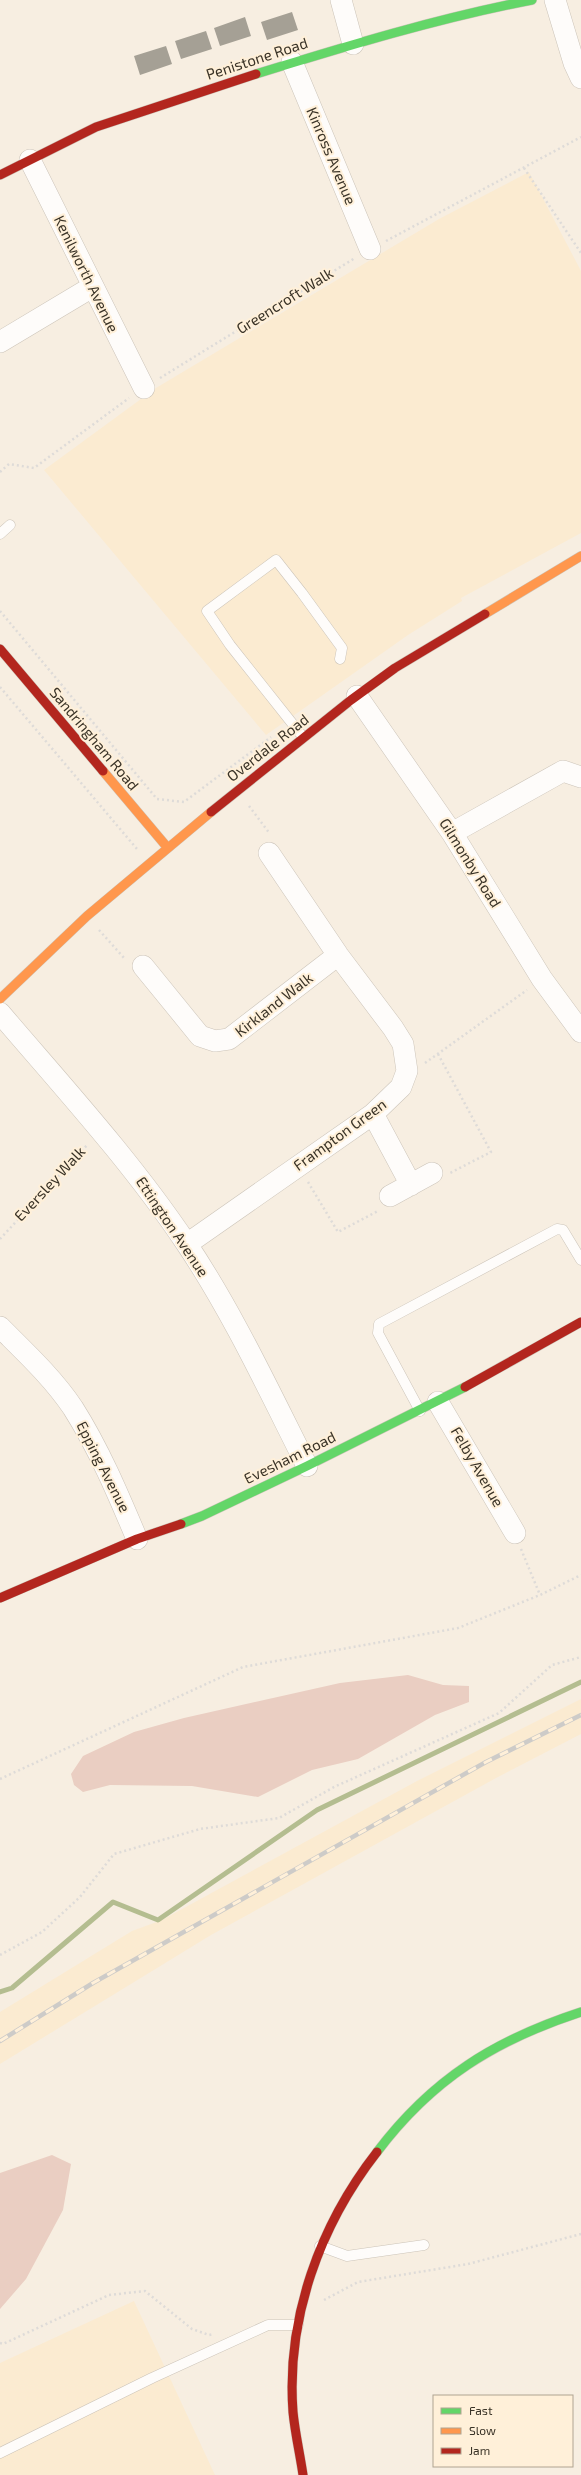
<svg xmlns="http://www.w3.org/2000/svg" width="581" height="2475" viewBox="0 0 581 2475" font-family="'Exo 2',sans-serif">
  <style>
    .built { fill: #fbebd1 }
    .green { fill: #eacec2 }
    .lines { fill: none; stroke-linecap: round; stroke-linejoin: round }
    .stream { stroke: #b4bd90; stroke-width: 5 }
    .building { fill: #a5a095 }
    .lane-casing { stroke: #ccc4b9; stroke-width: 11 }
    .street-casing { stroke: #ccc4b9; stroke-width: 22 }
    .fast-casing { stroke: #ccc4b9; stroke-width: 10 }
    .slow-casing { stroke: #ccc4b9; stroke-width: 10 }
    .jam-casing { stroke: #ccc4b9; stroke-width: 10 }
    .path { stroke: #dedbd8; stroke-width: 2.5; stroke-dasharray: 2 3; stroke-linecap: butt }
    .lane { stroke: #fefcfa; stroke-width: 10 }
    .street { stroke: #fefcfa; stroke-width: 21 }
    .fast { stroke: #63d668; stroke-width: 9 }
    .slow { stroke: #ff974d; stroke-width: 9 }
    .jam { stroke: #b3261e; stroke-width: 9 }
    .rail-casing { stroke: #cdcbc8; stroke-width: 4.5 }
    .rail { stroke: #fff0d9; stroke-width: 3; stroke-dasharray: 9; stroke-linecap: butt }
    .labels { text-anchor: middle; stroke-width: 4; stroke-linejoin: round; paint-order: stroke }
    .street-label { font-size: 15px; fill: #3a3327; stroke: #fff0d9 }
  </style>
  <rect width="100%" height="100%" fill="#f7eee1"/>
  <path class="built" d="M529,172L581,271V533L461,598L462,601L408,635L266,735L44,470L156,388L439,219Z
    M581,1699V1734L496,1778L211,1935L0,2064V2012L132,1931L162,1920L417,1781Z
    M134,2301L215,2475H0V2363Z"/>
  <path class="green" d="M408,1675L443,1685L469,1686V1702L435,1715L358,1759L312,1770L258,1797L192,1786L110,1785L83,1792L74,1785L71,1774L83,1756L134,1732L184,1718L340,1683Z
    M52,2155L71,2164L63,2210L26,2279L0,2309V2173Z"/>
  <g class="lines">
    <path class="stream" d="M0,1992L12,1988L113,1902L158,1920L317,1810L581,1682"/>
  </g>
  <path class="building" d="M292,12L298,30L267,40L261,22Z
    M245,17L251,36L220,46L214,28Z
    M206,31L212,49L181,59L175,41Z
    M166,46L172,64L140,75L134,56Z"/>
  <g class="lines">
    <g class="lane-casing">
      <path id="lane" d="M0,534L10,525
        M303,737L230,645L207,611L276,560L302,593L342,648L340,659
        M420,1411L378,1333L379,1324L557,1229L563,1230L581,1260
        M320,2246L347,2256L424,2245
        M0,2453L152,2378L268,2325H298"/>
    </g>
    <g class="street-casing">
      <path id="street" d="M341,0L353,44
        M555,0L574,63L581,78
        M292,62L370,249
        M30,160L144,388
        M0,342L92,287
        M357,696L452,833L542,979L581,1032
        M452,833L563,771L581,777
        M143,966L200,1036L215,1041L229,1039L338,955
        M0,1013C64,1088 131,1161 186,1243C233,1313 269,1391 307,1466
        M373,1114L411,1185
        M390,1196L432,1173
        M187,1244L373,1114L401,1087L407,1071L403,1044L393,1028L338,955L269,853
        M0,1327C25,1352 53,1378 73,1408C99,1449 118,1494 137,1539
        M438,1402L515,1533"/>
    </g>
    <g class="fast-casing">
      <path id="fast" d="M256,74C347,46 438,18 532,0
        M181,1524L202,1516L307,1466L465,1387
        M377,2152C432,2079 495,2040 581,2012"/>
    </g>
    <g class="slow-casing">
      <path id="slow" d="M485,614L581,556
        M103,771L167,847
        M0,999L87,916L211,812"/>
    </g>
    <g class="jam-casing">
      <path id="jam" d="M0,175L96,127L256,74
        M0,649L103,771
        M211,812L351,700L395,668L485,614
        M465,1387L581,1322
        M0,1598L137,1539L181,1524
        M303,2475C300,2454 295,2433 293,2412C286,2318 320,2225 377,2152"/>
    </g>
    <path class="path" d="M524,168L581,253
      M386,241L581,137
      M160,378L355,258
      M0,472L9,464L34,468L129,398
      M0,611L157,799L184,802L271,737
      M0,687L137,849
      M249,806L270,834
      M99,930L125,959
      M438,1054L491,1152L450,1173
      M425,1063L527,990
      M308,1182L338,1232L378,1211
      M0,1239L88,1144
      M521,1549L540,1595
      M0,1779L243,1667L458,1628L540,1595L581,1575
      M0,1955L42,1932L80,1897L114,1854L200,1829L279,1818L334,1787L499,1713L552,1665L581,1657
      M324,2300L358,2282L468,2264L581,2234
      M0,2343L3,2344L109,2295L145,2291L192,2329L209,2335L214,2334"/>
    <use href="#lane" class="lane"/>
    <use href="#street" class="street"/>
    <use href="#fast" class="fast"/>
    <use href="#slow" class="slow"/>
    <use href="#jam" class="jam"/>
    <g class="rail-casing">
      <path id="rail" d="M0,2041L93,1983L486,1762L581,1715"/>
    </g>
    <use href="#rail" class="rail"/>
  </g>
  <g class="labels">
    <g class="street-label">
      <text transform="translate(257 59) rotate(-18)" y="5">Penistone Road</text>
      <text transform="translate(331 156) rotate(67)" y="5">Kinross Avenue</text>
      <text transform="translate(86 274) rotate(64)" y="5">Kenilworth Avenue</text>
      <text transform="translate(285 301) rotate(-32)" y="5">Greencroft Walk</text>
      <text transform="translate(94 739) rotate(50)" y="5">Sandringham Road</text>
      <text transform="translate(268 748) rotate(-38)" y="5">Overdale Road</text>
      <text transform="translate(470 863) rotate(58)" y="5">Gilmonby Road</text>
      <text transform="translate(274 1005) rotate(-38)" y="5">Kirkland Walk</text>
      <text transform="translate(340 1135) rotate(-36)" y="5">Frampton Green</text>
      <text transform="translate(50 1184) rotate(-47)" y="5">Eversley Walk</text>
      <text transform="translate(172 1227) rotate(56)" y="5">Ettington Avenue</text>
      <text transform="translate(290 1458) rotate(-26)" y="5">Evesham Road</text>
      <text transform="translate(103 1467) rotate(63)" y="5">Epping Avenue</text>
      <text transform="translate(477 1467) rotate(60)" y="5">Felby Avenue</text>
    </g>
  </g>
  <rect x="433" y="2395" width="140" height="72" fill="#fff0d9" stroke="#b0a492"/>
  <rect x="441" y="2408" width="20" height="6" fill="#63d668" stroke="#b0a492"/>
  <text x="469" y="2415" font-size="12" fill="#3a3327">Fast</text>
  <rect x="441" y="2428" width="20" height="6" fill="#ff974d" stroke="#b0a492"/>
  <text x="469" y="2435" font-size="12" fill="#3a3327">Slow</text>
  <rect x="441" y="2448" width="20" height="6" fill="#b3261e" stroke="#b0a492"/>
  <text x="469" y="2455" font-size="12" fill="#3a3327">Jam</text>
</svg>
